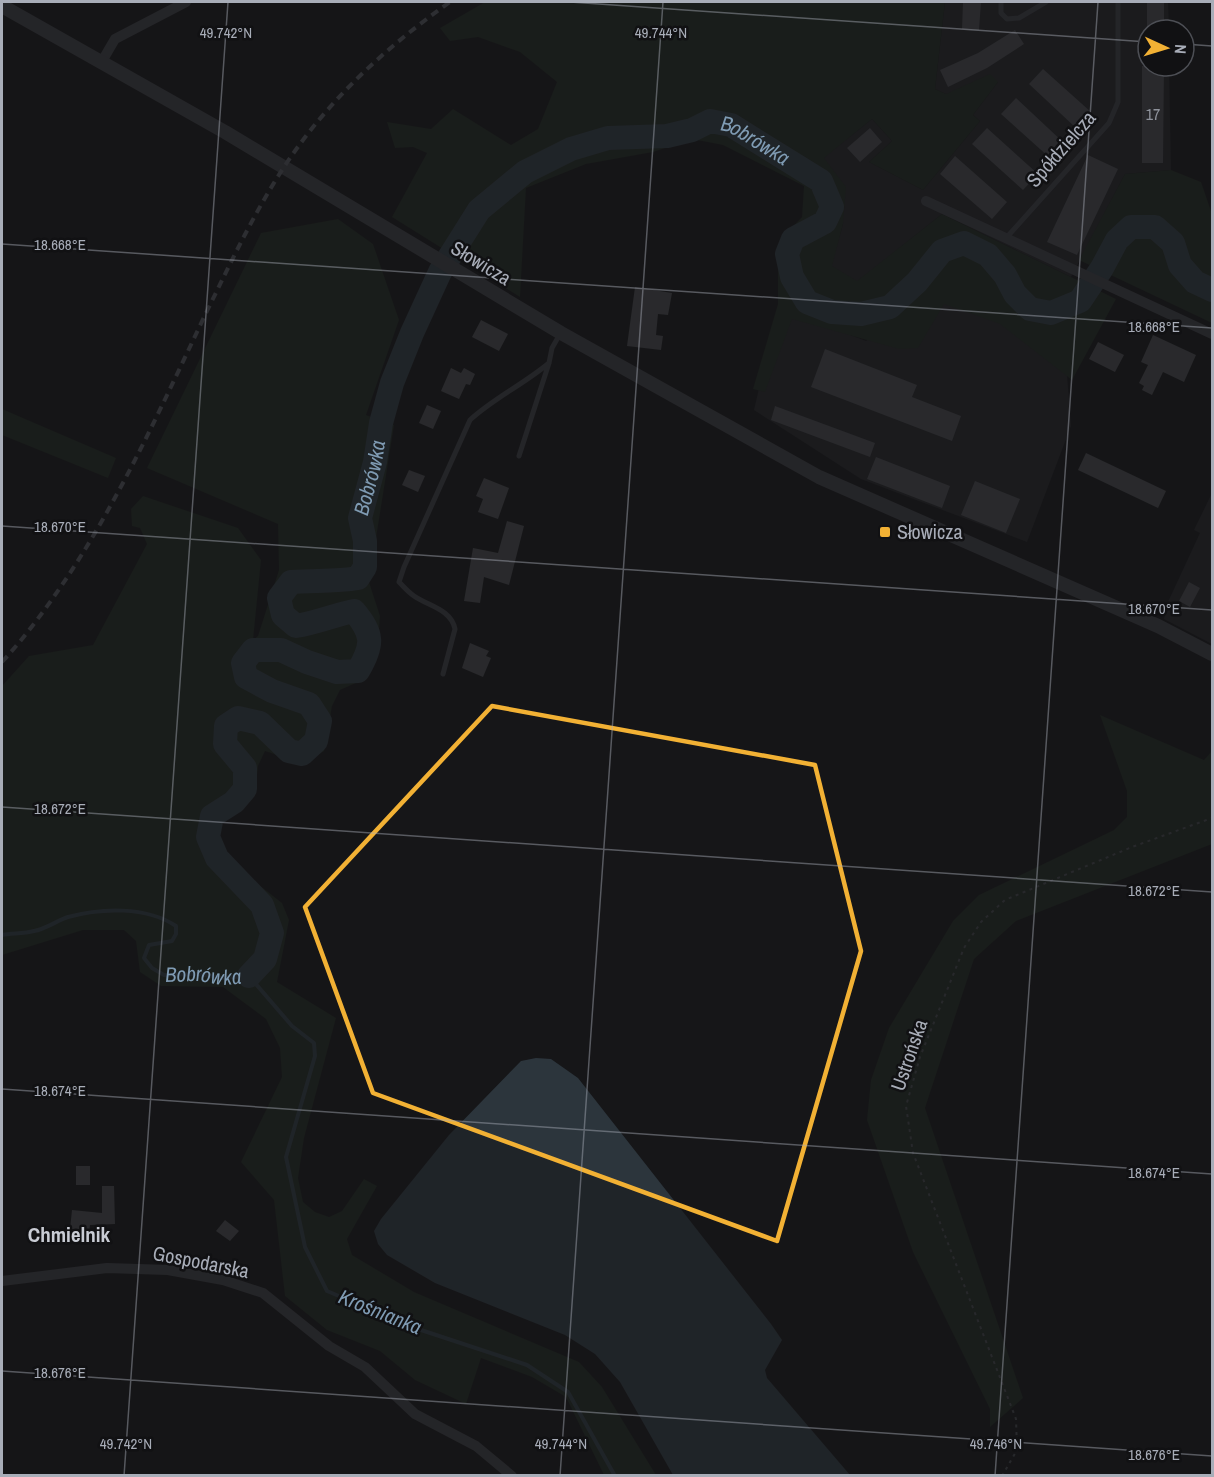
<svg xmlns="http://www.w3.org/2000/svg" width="1214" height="1477" viewBox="0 0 1214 1477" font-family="'Archivo Narrow',sans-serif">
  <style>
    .built { fill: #222225 }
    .green { fill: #1e261f }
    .water { fill: #2c353c }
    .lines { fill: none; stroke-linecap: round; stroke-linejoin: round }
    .stream { stroke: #2c353c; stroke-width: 4 }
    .river { stroke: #2c353c; stroke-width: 24 }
    .building { fill: #404145 }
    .path { stroke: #3d3f44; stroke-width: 2; stroke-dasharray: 3 4.5; stroke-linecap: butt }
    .service { stroke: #37383d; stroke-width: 5 }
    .minor { stroke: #37383d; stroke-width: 10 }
    .tertiary { stroke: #37383d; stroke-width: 14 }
    .rail { stroke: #4a4c52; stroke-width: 4; stroke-dasharray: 8 6; stroke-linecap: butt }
    .marked { fill: none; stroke: #f2b134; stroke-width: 4.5; stroke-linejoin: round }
    .ticks { fill: none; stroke: #a8adb8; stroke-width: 1.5; stroke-opacity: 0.45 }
    .poi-dot { fill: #f2b134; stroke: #111113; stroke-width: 2 }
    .labels { text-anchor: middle; stroke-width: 5; stroke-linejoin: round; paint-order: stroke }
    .number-label { font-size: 16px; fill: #8e929b }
    .street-label { font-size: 20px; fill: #a8adb8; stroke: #111113 }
    .poi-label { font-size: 20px; fill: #a8adb8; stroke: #111113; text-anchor: start }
    .water-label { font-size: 21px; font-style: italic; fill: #7f9bb3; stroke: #111113 }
    .neighbourhood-label { font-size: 21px; font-weight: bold; fill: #c9ccd4; stroke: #111113 }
    .ticks-label { font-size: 15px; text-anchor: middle; fill: #a8adb8; stroke: #111113; stroke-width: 5; stroke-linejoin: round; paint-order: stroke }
  </style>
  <rect width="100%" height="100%" fill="#161618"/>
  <path class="built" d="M945,2H1168L1169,30H1148V66H1169L1171,170L1125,174L1071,277L942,214L857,282L831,266L843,224L823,158L872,119L892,141L869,162L923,190L980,121L973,115L998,82L946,94L935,89Z
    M959,281L1064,337L1071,426L1027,542L861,479L754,410L761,380L788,311L866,341Z
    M1212,493V644L1164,619L1168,602L1200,533L1194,530Z"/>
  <path class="green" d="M485,2H945L935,89L946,94L990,74L998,82L973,115L980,121L923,190L869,162L892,141L872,119L824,158L846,187L843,224L832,266L857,281L942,214L1116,299L1072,380L1000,324L944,304L918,348L899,349L792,319L765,392L753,389L778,304V254L785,235L802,217L804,186L723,145L692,139L653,152L586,164L526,188L520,297L392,217L427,153L413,147L395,148L387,122L431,129L453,109L511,145L538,129L557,82L520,52L478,37L450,41L440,28Z
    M1171,170L1201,182L1212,214V323L1079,260L1125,174Z
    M338,219L373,244L399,320L366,415L394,425L369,582L380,616L377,660L367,678L340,690L332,706L324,751C298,768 291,759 265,751L258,766L256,784L246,800L219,820L216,836L221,855L282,903L289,920L277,982L336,1018L304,1138L298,1178L303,1202L315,1212L329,1217L342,1211L364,1179L377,1186L347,1239L352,1255L414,1292L579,1362L602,1387L656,1475H604L566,1397L532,1377L481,1358L466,1404L415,1380L380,1351L327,1330L285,1296L274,1200L241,1162L282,1077L280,1048L266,1019L223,987L161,986L140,972L136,941L124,930H83L2,955V686L29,656L93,645L147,544L140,528L132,526L131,509L143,496L238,528L261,560L253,640L258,636L279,570L278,524L147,468L261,233Z
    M2,409L116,458L108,478L2,435Z
    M1100,715L1204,760L1212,751V844L1016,921L974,959L925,1108L1023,1398L990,1427V1409L913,1252L867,1120L871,1080L889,1028L953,921L979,895L1114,830L1127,817V791Z"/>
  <path class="water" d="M536,1058L551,1059L578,1078L771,1324L782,1340L765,1370L767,1378L850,1475H673L620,1382L595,1354L565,1335L435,1283L387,1255L378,1244L374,1231L381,1219L449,1135L521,1061Z"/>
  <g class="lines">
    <path class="stream" id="s1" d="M2,935C12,933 23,934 34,931C46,929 56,921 68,917C101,908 146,906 176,926V934L172,941L149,945L144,958L152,968L164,975L199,974L222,978L249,976L292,1026L314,1043L315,1056L286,1157L305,1247L327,1291L412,1327L527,1365L568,1392L615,1476"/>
    <path class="river" id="s2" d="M249,976L265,959L272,933L262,905L217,858L208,837L212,816L234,802L245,789V768L225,744L226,726L238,718L260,723L289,751L302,754L316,741L320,721L309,704L272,691L246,677L243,663L253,650H281L307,662L337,672L358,671C374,644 373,634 354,611C334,615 316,623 296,626L283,615L279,598L291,582C314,580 335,582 358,578L365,567V541L360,518L375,462L381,423L392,383L412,333L440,272L479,210L525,172L571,149L608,138L667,136L692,130L710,121L731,125L821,181L832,207L825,222L793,239L787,254L792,277L807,302L832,312L861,314L890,307L917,282L942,251L964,243L988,255L1005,275L1015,294L1030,309L1051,313L1080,301L1102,268L1117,240L1131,227H1155L1173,243L1180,265L1195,282L1212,290"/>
  </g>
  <path class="building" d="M963,2H981L979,30L962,29Z
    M1147,2H1164V30H1147Z
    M1015,30L1024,44L987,68L948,87L940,70L978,53Z
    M1142,66H1164L1163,163H1142Z
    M1043,69L1091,112L1076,128L1029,84Z
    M1016,98L1064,143L1050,158L1001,114Z
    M870,128L882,142L860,162L847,148Z
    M987,128L1038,174L1023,190L972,144Z
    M1088,155L1118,169L1077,255L1047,242Z
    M955,156L1007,202L992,219L940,174Z
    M635,287L672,293L668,315L658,314L656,335L663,336L661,350L627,346Z
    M481,320L508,334L499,351L472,337Z
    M1153,335L1196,355L1184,382L1163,372L1152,395L1142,390L1144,386L1139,383L1148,365L1141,362Z
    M1098,342L1124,355L1115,372L1089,359Z
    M825,349L917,385L912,397L961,416L952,441L811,387Z
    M451,368L461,373L464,368L475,374L470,385L466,384L459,399L441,391Z
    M427,405L441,411L433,429L419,423Z
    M775,406L875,443L870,457L771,420Z
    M1086,453L1166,491L1158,508L1078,470Z
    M876,457L950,486L942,508L867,479Z
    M409,470L425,476L418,492L402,485Z
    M484,478L509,488L498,519L478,512L483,499L476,496Z
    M975,481L1020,499L1006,533L961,515Z
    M507,521L524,526L509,585L484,577L480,603L464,601L473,548L498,553Z
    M1189,582L1200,588L1190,607L1179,601Z
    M470,643L489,651L486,656L491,658L483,677L462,668Z
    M76,1166H90V1185H76Z
    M102,1186H114L115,1224L90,1225L89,1231L70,1229L72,1210L102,1213Z
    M225,1220L239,1231L230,1241L216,1231Z"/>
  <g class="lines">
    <path class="path" d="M1002,1476L1017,1450L1016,1419L913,1153L906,1106L920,1057L964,948L981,922L1005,900L1132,847L1212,818"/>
    <path class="service" d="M1001,2V13L1007,19L1019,18L1046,2
      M1007,237L1109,123L1118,102V2
      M519,456L549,363L552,348L560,334
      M443,674L455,629C451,609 428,606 414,596C408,592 404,587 399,582L404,567L470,420C494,398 524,384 549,363"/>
    <path class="minor" d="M101,63L115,39L186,2
      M926,201L1212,334
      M2,1281L107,1268L168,1270L223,1280L263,1293L329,1346L365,1367L415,1414L476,1446L512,1476"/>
    <path class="tertiary" d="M2,6L225,132L561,333L819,477L1158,626L1212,654"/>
    <path class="rail" d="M2,662C26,636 48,606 68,576C123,493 164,401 207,311C231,262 254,213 284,167C328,100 385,48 450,2"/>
  </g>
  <path d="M0 0H1214V1477H0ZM492,706L815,765L861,951L777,1241L373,1093L305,907Z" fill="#161618" fill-opacity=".55" fill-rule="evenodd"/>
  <path class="marked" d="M492,706L815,765L861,951L777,1241L373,1093L305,907Z"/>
  <path class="ticks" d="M570,2L1148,42M1184,44L1212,46M2,244L1212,328M2,526L1212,610M2,807L1212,892M2,1089L1212,1174M2,1371L1212,1456M124,1476L228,2M560,1476L663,2M995,1476L1098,2"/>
  <rect class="poi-dot" x="879" y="526" width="12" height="12" rx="3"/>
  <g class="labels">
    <g class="number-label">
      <text x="1153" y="120">17</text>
    </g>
    <g class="street-label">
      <text transform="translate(1061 149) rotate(-49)" y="7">Spółdzielcza</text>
      <text transform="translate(481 263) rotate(31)" y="7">Słowicza</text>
      <text transform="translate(909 1055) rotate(-71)" y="7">Ustrońska</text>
      <text transform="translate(201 1262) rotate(11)" y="7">Gospodarska</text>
    </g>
    <g class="poi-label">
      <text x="897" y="539">Słowicza</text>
    </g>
    <g class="water-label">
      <text dy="7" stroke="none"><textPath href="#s2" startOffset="1610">Bobrówka</textPath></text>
      <text dy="7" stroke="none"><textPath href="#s2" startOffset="1014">Bobrówka</textPath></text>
      <text dy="7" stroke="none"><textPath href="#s1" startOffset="300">Bobrówka</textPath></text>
      <text transform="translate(380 1312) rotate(22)" y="7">Krośnianka</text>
    </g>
    <g class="neighbourhood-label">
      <text x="69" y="1242">Chmielnik</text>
    </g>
  </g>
  <g class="ticks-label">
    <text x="226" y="38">49.742°N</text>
    <text x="661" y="38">49.744°N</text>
    <text x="60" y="250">18.668°E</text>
    <text x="1154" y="332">18.668°E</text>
    <text x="60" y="532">18.670°E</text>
    <text x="1154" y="614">18.670°E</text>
    <text x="60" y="814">18.672°E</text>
    <text x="1154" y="896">18.672°E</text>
    <text x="60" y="1096">18.674°E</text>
    <text x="1154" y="1178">18.674°E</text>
    <text x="60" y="1378">18.676°E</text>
    <text x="126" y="1449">49.742°N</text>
    <text x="561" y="1449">49.744°N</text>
    <text x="996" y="1449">49.746°N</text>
    <text x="1154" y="1460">18.676°E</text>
  </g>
  <rect width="1214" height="1477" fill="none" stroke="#a8adb8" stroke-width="6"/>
  <g transform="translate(1166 48) rotate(94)"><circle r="28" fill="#111113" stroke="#4d4f55" stroke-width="1.5"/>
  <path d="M0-4.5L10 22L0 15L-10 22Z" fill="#f2b134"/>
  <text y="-9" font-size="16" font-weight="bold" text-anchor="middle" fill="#a8adb8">N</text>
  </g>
</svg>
